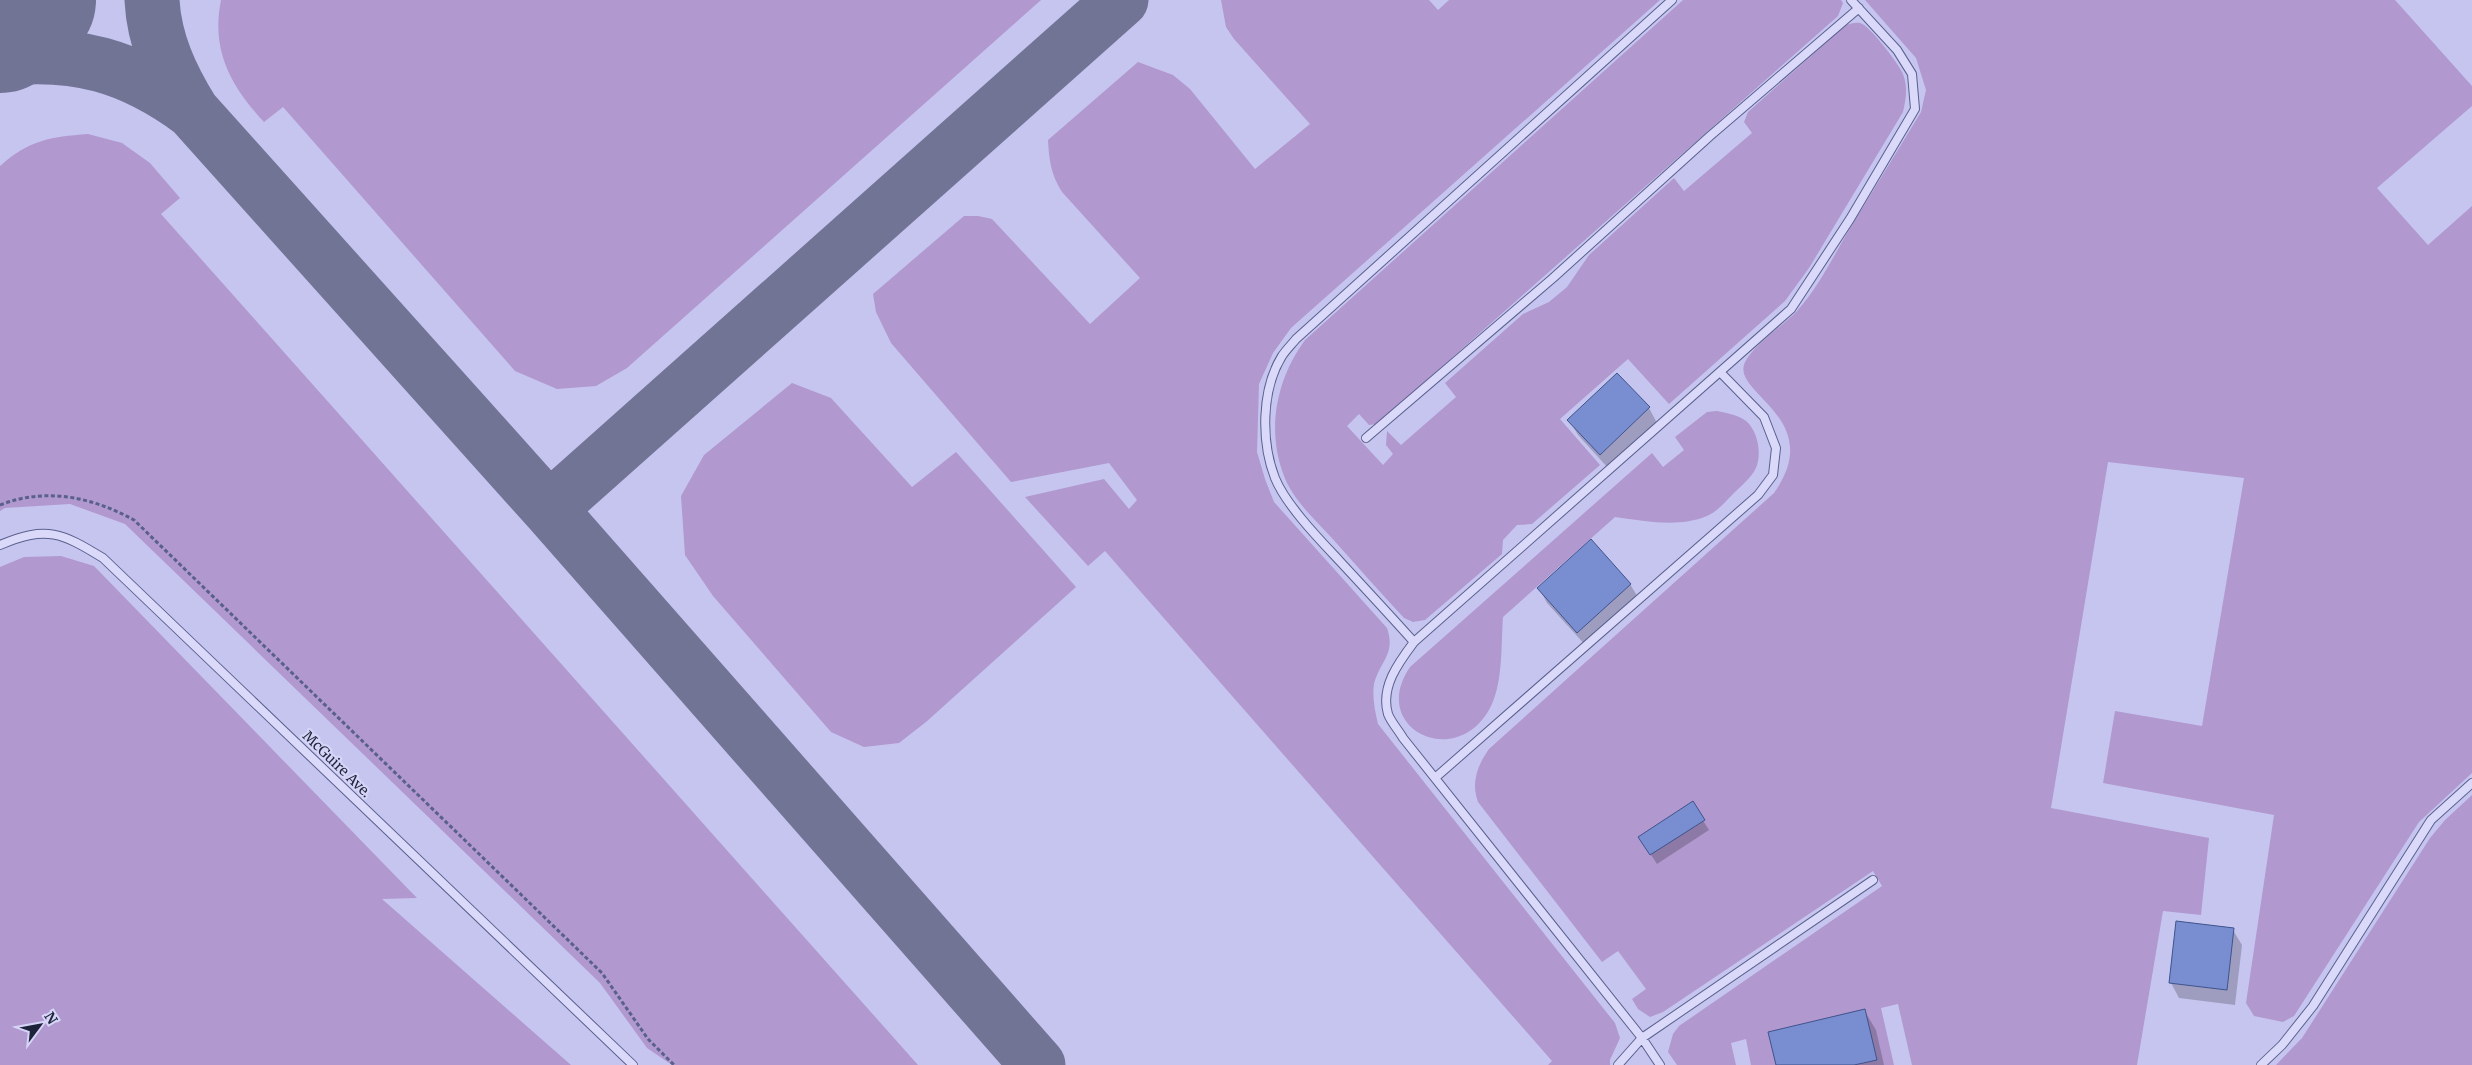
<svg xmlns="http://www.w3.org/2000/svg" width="2472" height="1065" viewBox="0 0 2472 1065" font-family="Merriweather,serif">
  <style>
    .green { fill: #b198cf }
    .shadow { fill: #0003 }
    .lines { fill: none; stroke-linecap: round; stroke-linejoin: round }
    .taxiway { stroke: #727496; stroke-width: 55 }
    .runway { stroke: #727496; stroke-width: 138 }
    .building { fill: #798ed0; stroke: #3f538c }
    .service-casing { stroke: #5a608c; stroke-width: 10 }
    .path { stroke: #5a608c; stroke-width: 3; stroke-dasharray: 4 2.5; stroke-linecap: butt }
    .service { stroke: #dad9fa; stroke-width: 8 }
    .labels { text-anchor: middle; stroke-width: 4.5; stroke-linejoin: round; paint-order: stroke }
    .street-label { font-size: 14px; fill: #1e233b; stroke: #d6d5f7 }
  </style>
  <rect width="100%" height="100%" fill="#c6c5f0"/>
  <path class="green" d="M221,0H1041L627,368L596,386L557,389L515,371L283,107L264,122C230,85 211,50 221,0Z
    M1221,0H1429L1438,10L1449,0H1660L1291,328L1273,353L1259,384L1257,452L1265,479L1274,502L1387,628C1396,654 1380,661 1374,684C1372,697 1375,711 1378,724L1615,1023L1620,1038L1610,1060V1065H1548L1552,1061L1105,551L1088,566L1025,497L1104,479L1129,509L1137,500L1109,463L1011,482L891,343L876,312L873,294L964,216H978L992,219L1090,324L1140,278L1062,192C1051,175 1049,160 1048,140L1138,62L1173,75L1190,89L1255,169L1310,124L1234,39L1226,27Z
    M1683,0H1841L1843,3L1838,16L1377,424L1369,425L1359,414L1347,426L1383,465L1393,454L1386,445L1387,431L1401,445L1456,397L1445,383L1523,314L1549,302L1567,287L1589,255L1674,178L1684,191L1752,133L1744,122L1748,112L1846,25C1852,23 1859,21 1864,25C1873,31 1899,64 1903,74C1908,87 1906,99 1903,112L1809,268L1785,301L1669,404L1628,359L1560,419L1600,465L1532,524L1517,525L1503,540L1502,554L1425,620L1413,622L1404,618C1379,591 1355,564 1330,536C1315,520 1297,503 1287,483C1265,435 1275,381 1305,340Z
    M1865,0H2395L2472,86V106L2377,188L2428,245L2472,206V773L2419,822L2294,1016L2283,1022L2254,1016L2246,1003L2274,815L2103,783L2115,711L2202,726L2244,478L2108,462L2051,808L2209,838L2201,915L2163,911L2137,1065H1912L1898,1004L1881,1008L1894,1065H1751L1746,1039L1731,1043L1736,1065H1677L1668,1052L1673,1034L1679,1026L1882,886L1873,871L1663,1012L1650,1017L1638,1009L1632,999L1646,989L1618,951L1602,962L1478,802C1471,783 1477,766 1489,749L1774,493C1826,420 1735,394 1744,365C1750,347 1783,326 1797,311C1817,289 1831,261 1846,235C1871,194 1896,153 1921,112L1926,90L1916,58Z
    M88,134L122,143L150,163L180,198L161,214L918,1065H672L647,1048L600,983L125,524L70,504L5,508L0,511V166C29,140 50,137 88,134Z
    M792,383L831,398L912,487L956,452L1076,587L926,722L899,743L864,747L831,732L713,596L685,555L681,496L704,455Z
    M1717,411C1726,413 1739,415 1746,421C1758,431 1762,454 1756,468C1751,478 1741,486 1733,494C1725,502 1718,511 1707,516C1678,528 1646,521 1615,517L1503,617C1501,645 1503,679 1492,704C1460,773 1367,730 1410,667L1652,453L1663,467L1684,450L1675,437L1707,412Z
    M61,556L94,566L417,898L382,899L571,1065H0V567L24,557Z
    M2472,795V1065H2276L2302,1038L2430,838L2445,820Z"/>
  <path class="shadow" d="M1649,408L1657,423L1609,469L1578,435L1569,420Z
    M1630,584L1639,599L1587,647L1547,603L1539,588Z
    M1692,803L1709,830L1657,864L1646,847Z
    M2233,930L2242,945L2235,1005L2179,998L2171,983Z
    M1864,1010L1876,1030L1884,1065H1777Z"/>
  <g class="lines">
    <path class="taxiway" d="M152,0C154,41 171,77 192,111L549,509L1038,1065
      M0,59C75,50 131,66 192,111
      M549,509L1121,0"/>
    <path class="runway" d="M0,24L27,0"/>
  </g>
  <path class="building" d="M1617,373L1650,407L1600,455L1567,420Z
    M1591,539L1631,584L1577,633L1537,588Z
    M1693,801L1705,820L1650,855L1638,837Z
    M2176,921L2234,928L2227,990L2169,983Z
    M1865,1009L1877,1060L1854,1065H1776L1768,1032Z"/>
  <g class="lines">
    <g class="service-casing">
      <path id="service" d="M1366,438L1553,278L1710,136L1859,8
        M0,545C47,525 62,533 103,558L633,1065
        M1414,642C1388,613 1361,584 1335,556C1316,536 1285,503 1275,478C1261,442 1261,390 1282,356C1286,350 1292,344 1296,339L1672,0
        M1435,778L1758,495L1773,475L1776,448L1764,417L1720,372
        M1618,1065L1642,1038L1873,880
        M1660,1065L1642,1038L1403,738C1399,731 1391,722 1388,714C1380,687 1399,662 1414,642L1791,309L1850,219L1915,109L1912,74L1897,50L1851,0
        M2261,1065L2282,1045L2313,1006L2431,820L2472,783"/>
    </g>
    <path class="path" d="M0,505C46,487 92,497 134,520L602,973L648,1039L674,1065"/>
    <use href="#service" class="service"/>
  </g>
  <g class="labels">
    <g class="street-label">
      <text transform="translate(337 764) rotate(44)" y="5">McGuire Ave.</text>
    </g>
  </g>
  <g transform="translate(40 1025) rotate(58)" stroke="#d6d5f7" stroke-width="4" paint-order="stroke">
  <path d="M0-4L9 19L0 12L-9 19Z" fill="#1e233b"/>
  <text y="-8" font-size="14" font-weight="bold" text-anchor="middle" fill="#1e233b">N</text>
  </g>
</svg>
